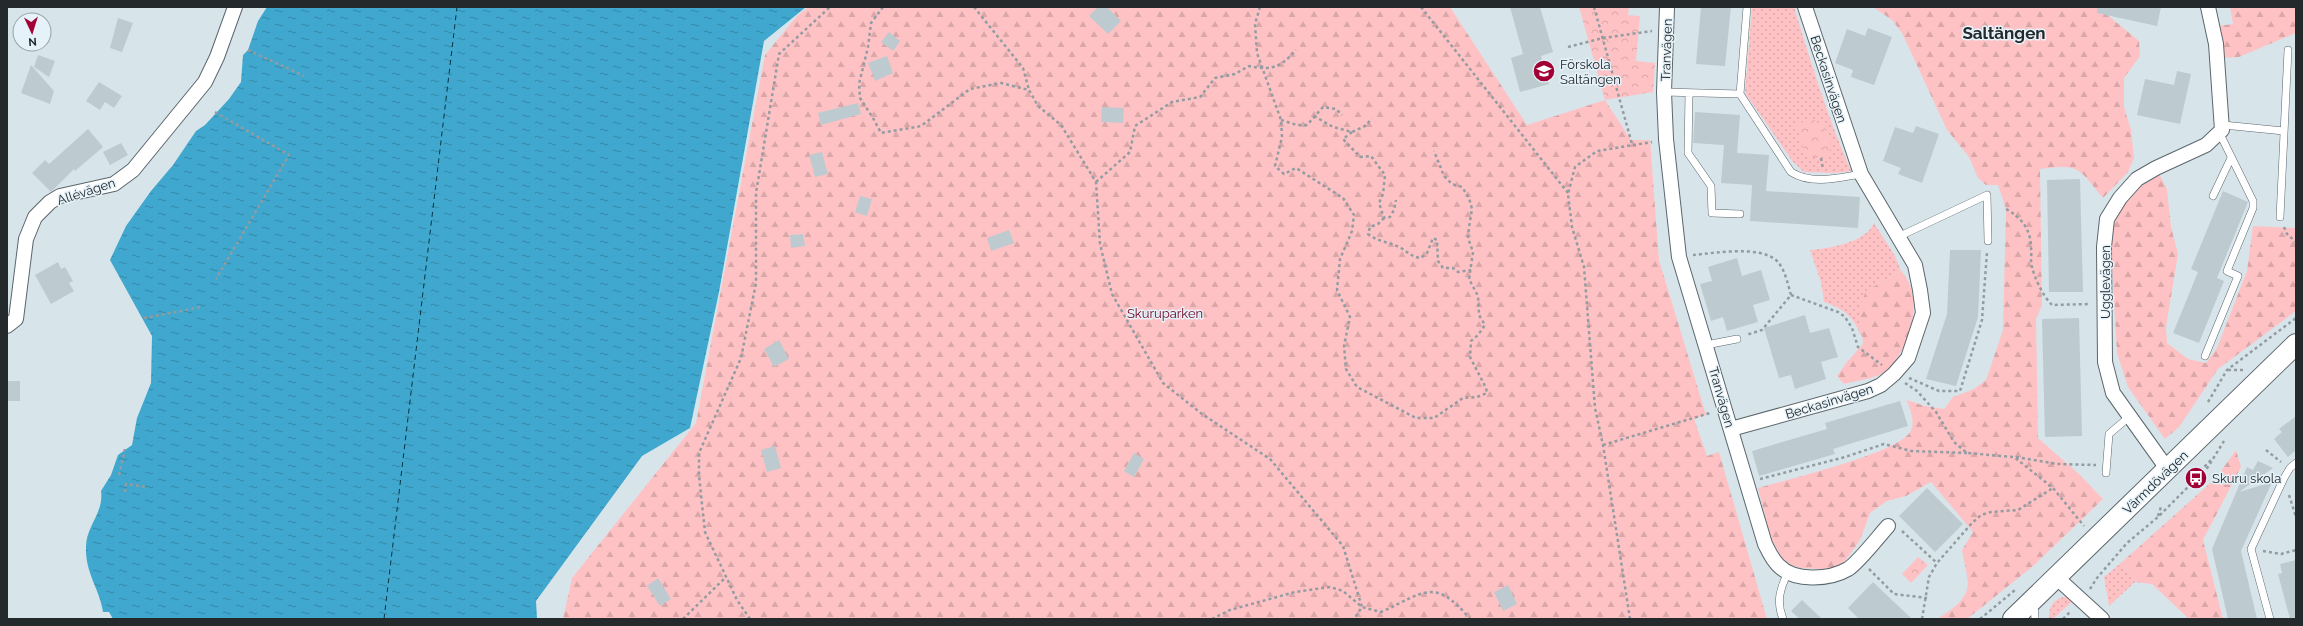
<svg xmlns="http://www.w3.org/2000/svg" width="2303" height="626" viewBox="0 0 2303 626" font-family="Raleway,sans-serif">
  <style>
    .grass { fill: url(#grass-dots) }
    .forest { fill: url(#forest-firs) }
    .park { fill: url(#park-crowns) }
    .water { fill: url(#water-ripples) }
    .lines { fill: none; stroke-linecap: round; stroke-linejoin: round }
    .ferry { stroke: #053445; stroke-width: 1; stroke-dasharray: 5 4; stroke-linecap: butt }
    .building { fill: #bdcad0 }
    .service-casing { stroke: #5b666c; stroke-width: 8 }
    .minor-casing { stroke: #5b666c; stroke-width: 16 }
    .secondary-casing { stroke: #5b666c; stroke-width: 22 }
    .path { stroke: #929ca1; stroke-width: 2.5; stroke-dasharray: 3 3; stroke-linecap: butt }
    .service { stroke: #fff; stroke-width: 7 }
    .minor { stroke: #fff; stroke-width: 14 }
    .secondary { stroke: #fff; stroke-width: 20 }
    .labels { text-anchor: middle; stroke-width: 3; stroke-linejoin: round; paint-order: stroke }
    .street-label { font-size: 13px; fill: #24292b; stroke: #e5f2f9 }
    .poi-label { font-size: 13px; fill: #24292b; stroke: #e5f2f9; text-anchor: start }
    .park-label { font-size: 13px; fill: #700021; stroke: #e5f2f9 }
    .district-label { font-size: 17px; font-weight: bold; fill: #24292b; stroke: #e5f2f9 }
  </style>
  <defs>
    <pattern id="grass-dots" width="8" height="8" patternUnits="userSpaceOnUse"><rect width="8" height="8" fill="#fec2c5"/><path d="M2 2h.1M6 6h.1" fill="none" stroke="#daa7a9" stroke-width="1.8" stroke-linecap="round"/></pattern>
    <pattern id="forest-firs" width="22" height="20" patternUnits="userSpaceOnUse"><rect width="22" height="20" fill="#fec2c5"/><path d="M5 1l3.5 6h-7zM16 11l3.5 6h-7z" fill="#daa7a9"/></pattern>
    <pattern id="park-crowns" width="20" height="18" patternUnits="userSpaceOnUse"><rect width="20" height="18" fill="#fec2c5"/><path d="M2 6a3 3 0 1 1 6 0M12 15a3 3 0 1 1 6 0" fill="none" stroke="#daa7a9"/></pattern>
    <pattern id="water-ripples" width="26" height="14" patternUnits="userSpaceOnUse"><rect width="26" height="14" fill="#40a7ce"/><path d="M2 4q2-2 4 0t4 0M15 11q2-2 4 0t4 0" fill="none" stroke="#3588a7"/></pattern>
  </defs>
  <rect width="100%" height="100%" fill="#d7e5eb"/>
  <path class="grass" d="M1752,7H1794C1811,63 1828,118 1851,171L1834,173L1804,172L1793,162L1745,93Z
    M1874,223L1895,256L1901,271C1860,294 1858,291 1863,340C1854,318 1847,310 1824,302L1821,282L1810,250C1828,249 1867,242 1874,223Z
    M2122,562L2135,582L2109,606L2104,577Z
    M2068,596L2074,600L2053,619H2049C2049,605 2054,598 2068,596Z"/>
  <path class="forest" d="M808,7H1450L1527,125L1605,100L1631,140H1650L1659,260L1706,415L1694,419L1707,456L1719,452L1767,619H563L572,578L696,423L765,55L797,16Z
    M1873,7H2106L2105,13L2139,41L2140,56L2124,78V107L2131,130L2134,158L2128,172L2103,198C2079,169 2081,163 2040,169L2042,305L2036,319L2038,438L2080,475L2103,499L2032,567L1967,619H1937C1953,609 1972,597 1967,576C1966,567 1963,559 1962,550L1973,532L1931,482L1906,496L1887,501L1870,513L1860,540L1845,561L1833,568L1820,569L1801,568L1791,565L1782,558L1771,539L1758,488C1786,480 1898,453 1910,432C1916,422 1910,411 1907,400L1925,406L1944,409L1953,397L1974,389L1986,380L2003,330L2006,209L1998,185H1986L1978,178L1969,157L1947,130L1902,33L1892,20Z
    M2230,7H2296V33L2239,57L2223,58L2217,26L2233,24Z
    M2159,174L2167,189L2171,227L2178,254L2166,327L2167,343L2188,359L2206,363L2217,348L2247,271L2253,226L2296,228V311L2218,369L2179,427L2165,439L2128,387L2117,353L2110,231L2117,210L2140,187Z
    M1901,271C1926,297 1910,350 1885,372C1878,378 1854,381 1844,384L1837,376L1846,363L1863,344L1860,306L1866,291Z
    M2236,450L2241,467L2203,540L2223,619H2189L2152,584L2135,582L2122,562L2216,478Z"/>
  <path class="park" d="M1579,7H1629L1628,15L1640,16L1636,61L1655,63L1653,92L1605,100Z
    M1813,120C1828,123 1835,142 1828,155C1803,164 1801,145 1797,125L1804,121Z
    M1918,557L1928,565L1911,583L1902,574Z"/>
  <path class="water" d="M267,7H806L764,41L719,292L690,428L642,456L536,601L537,619H113L109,612H103C100,590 85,573 86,547C86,526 104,513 101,491L111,475L118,455L132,445L137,418L151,383L152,336L110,260L126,226L151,191L173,165L196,131L205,125L229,99L241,82L243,55L248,50L258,21Z"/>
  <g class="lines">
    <path class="ferry" d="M384,619L457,7"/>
  </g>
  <path class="building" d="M1098,7H1107L1121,21L1108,34L1089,16Z
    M1510,7H1540L1553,52L1541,56L1549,84L1520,92L1511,58L1523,54Z
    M1701,7H1731L1725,66L1696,64Z
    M2097,7H2161L2157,26L2097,13Z
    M118,18L133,23L122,52L110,48Z
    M1868,28L1892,37L1874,85L1851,77L1853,70L1835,63L1847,29L1865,36Z
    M889,32L900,41L893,51L881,42Z
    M38,55L55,61L49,77L34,67Z
    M887,56L893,73L875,81L868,63Z
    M31,65L54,91L50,104L21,93Z
    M2177,71L2191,74L2180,124L2137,115L2145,79L2174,85Z
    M99,82L122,96L114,108L105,102L100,110L86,101Z
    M858,103L861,114L821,125L818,113Z
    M1102,107L1124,108L1123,123L1101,122Z
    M1695,112L1740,115L1737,153L1769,155L1766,191L1860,197L1858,228L1750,221L1752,185L1721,183L1724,145L1693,143Z
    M1916,126L1939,134L1922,183L1898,174L1901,168L1883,161L1895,127L1913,133Z
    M88,129L103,147L75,171L74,169L51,192L32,173L45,160L49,164Z
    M121,143L128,155L110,165L103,152Z
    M822,152L828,174L815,177L809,155Z
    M2080,179L2083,292H2049L2047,180Z
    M2223,191L2248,202L2217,278L2224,281L2199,343L2173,333L2198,272L2191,269Z
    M860,196L872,199L867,216L855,212Z
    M1009,230L1014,243L991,251L987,238Z
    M803,234L805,246L791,248L790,235Z
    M1950,250H1981L1978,317L1956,386L1926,379L1947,314Z
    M1737,258L1742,276L1761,270L1770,300L1753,305L1758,322L1727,331L1723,317L1711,321L1700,284L1712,281L1708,267Z
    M58,262L61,269L65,267L73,281L69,283L74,291L51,304L35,275Z
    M1805,315L1810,333L1829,328L1838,357L1821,362L1826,379L1795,389L1791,375L1779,378L1764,328Z
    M2079,318L2082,436L2045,437L2042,319Z
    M779,340L789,359L774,367L764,349Z
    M7,381H20V401H7Z
    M1900,401L1908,426L1833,449L1835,454L1759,476L1752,451L1827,429L1825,423Z
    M2296,416V450L2288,457L2274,439L2282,432L2279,429Z
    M775,446L781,468L767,472L761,450Z
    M1134,453L1144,459L1134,477L1124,471Z
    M2258,461L2273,468L2239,492L2272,482L2241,551L2257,619H2228L2212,549L2247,467L2253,470Z
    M1927,488L1963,524L1935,552L1899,516Z
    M2296,560V619H2290L2278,574L2282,573L2280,564Z
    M658,578L671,599L660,606L647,586Z
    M1873,582L1912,619H1859L1848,608Z
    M1508,585L1517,604L1503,611L1494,592Z
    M1802,600L1822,619H1800L1791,611Z"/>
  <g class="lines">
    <g class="service-casing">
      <path id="service" d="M1747,7L1740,94L1791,172C1812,185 1837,178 1861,174
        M1664,92L1740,94
        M1689,93L1688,153L1711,186L1712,213L1740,214
        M2223,125L2284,131
        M2213,196L2231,158
        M2280,217L2288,50
        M1898,237L1987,195L1988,241
        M1706,345L1737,339
        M2205,356L2238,276L2227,271L2253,208V201L2220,134
        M2106,473L2109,434L2129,417
        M2034,603L2035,619
        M1783,619C1776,601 1780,589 1788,572
        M2270,619L2251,549L2284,478L2290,468L2296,463"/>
    </g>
    <g class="minor-casing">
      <path id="minor" d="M1667,7L1664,92L1666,139L1679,257L1765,544C1769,552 1772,559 1778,565C1794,582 1829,580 1848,569C1859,562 1878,537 1888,526
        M7,326L16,319L26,239L35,217L50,202L60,196L114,184L133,170L205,82L217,57L235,7
        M1731,429L1868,391L1881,385L1894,374L1908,358L1923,313L1920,290L1915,265L1861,174L1805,7
        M2168,470L2113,393L2105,362L2104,247L2107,219L2120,198L2137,179L2156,168L2206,145L2222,130L2216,44L2208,7
        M2056,577L2102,619"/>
    </g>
    <g class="secondary-casing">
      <path id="secondary" d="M2013,619L2296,344"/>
    </g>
    <path class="path" d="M883,7L871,23L868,47L859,84L860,98L873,118L881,133L921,126L970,89L1001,83L1029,90L1038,106L1061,125L1096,182L1100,244L1112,294L1163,383L1202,414L1270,459L1343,546L1362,607L1354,619
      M974,7L1023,68L1029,90
      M1260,7L1255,24L1257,53L1281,120L1282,137L1275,166L1284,174L1296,168L1343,198L1354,215L1352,231L1340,259L1337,290L1350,317L1344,346L1346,369L1357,387L1416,418H1434L1463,398L1477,397L1487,393L1486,388L1470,357L1471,341L1478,335L1485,325L1479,315L1478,296L1469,279L1473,252L1468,238L1469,227L1472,209L1469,198L1462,187L1452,184L1444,176L1434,151
      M1421,7L1568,193
      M1594,7L1632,144
      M1568,47L1603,38L1652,31
      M248,50L304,76
      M215,112L289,155L216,279
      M1314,116L1333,127L1352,132L1367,125L1371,118
      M1281,120L1297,125H1307L1323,107L1336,109L1342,115
      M1352,132L1343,139L1360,157L1371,156L1385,175L1383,194L1379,203L1384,218L1390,217L1394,210L1396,200
      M1821,158L1823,169
      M1096,182L1130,152L1135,126L1172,102L1200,97L1215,78L1235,74L1249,66C1272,71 1281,67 1296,50
      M2006,209C2022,218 2031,230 2031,248C2032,254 2030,261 2032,267C2035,279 2043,296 2052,305L2090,304
      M1384,218L1378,224L1370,227L1368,234C1378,242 1390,242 1401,248C1409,253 1412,257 1421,258L1427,253L1433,238L1437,240L1438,261L1443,268H1453L1458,272L1471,270
      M2284,227L2287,234L2296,242
      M1693,255C1716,253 1760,245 1777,261C1785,269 1788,285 1791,295L1762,330L1746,335
      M1791,295L1838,312L1845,317L1852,328L1858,347L1882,365
      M144,318L201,307
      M2228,370H2243
      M1909,378L1939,391H1960L1982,320L1987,252
      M1905,383L1917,391L1936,412L1954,442L1967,453L2014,457L2053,488L2084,526
      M2208,402L2227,370L2296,318
      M1603,445L1710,413
      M2266,450L2281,462
      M2016,457L2057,464L2096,465
      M119,475L125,449
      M2196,475L2211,460
      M1760,479L1845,457L1884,444L1911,451L1967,453
      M125,492L126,484L147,487
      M2289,495L2296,517
      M2158,516L2161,507
      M1902,531L1937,563
      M2263,551L2281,554L2296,550
      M1869,569L1894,594L1927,598
      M2090,589L2097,578L2127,543L2158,517L2208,467L2224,441
      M683,619L726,577
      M750,619L737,600L705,532L699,476V453L741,358L756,283V193L779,54L830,7
      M1212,619L1230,610L1295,592L1330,587L1343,591L1362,607L1381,612C1424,593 1434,576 1470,619
      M1630,619L1603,445L1595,408L1584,267L1572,227L1568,194L1575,167L1597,151L1652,142
      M1922,619L1929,577L1937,563L1972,523L1981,515L1991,512L2018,510L2053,488
      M1980,619L2015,590
      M2063,619L2071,611"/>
    <use href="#service" class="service"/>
    <use href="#minor" class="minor"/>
    <use href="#secondary" class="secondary"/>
  </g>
  <defs>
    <g id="school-disc" transform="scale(1.15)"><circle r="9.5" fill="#a10135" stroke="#e5f2f9"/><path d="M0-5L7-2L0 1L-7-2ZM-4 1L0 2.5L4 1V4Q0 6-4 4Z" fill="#fff"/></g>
    <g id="bus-disc" transform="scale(1.15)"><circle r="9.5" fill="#a10135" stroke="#e5f2f9"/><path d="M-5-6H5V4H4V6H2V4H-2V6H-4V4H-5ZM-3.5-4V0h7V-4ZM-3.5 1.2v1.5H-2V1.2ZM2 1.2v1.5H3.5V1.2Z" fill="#fff"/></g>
  </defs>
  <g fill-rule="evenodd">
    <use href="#school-disc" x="1544" y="71"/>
    <use href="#bus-disc" x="2196" y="478"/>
  </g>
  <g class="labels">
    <g class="street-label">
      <text transform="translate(1666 50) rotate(-88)" y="5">Tranvägen</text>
      <text transform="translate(1829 79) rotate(72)" y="5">Beckasinvägen</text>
      <text transform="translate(86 191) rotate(-18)" y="5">Allévägen</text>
      <text transform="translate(2105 282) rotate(-90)" y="5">Ugglevägen</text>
      <text transform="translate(1722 397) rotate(74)" y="5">Tranvägen</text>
      <text transform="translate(1829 401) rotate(-17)" y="5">Beckasinvägen</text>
      <text transform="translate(2155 482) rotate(-44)" y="5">Värmdövägen</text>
    </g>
    <g class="poi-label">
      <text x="1560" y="69">Förskola<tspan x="1560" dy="15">Saltängen</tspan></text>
      <text x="2212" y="483">Skuru skola</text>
    </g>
    <g class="park-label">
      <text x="1165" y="318">Skuruparken</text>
    </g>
    <g class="district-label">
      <text x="2004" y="39">Saltängen</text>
    </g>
  </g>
  <rect width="2303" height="626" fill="none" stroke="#24292b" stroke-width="16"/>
  <g transform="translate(32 32) rotate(176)"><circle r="19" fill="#e5f2f9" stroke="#98a2a7"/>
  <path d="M0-3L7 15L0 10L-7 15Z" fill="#a10135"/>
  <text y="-6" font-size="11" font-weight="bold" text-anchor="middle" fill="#24292b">N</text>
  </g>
</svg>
